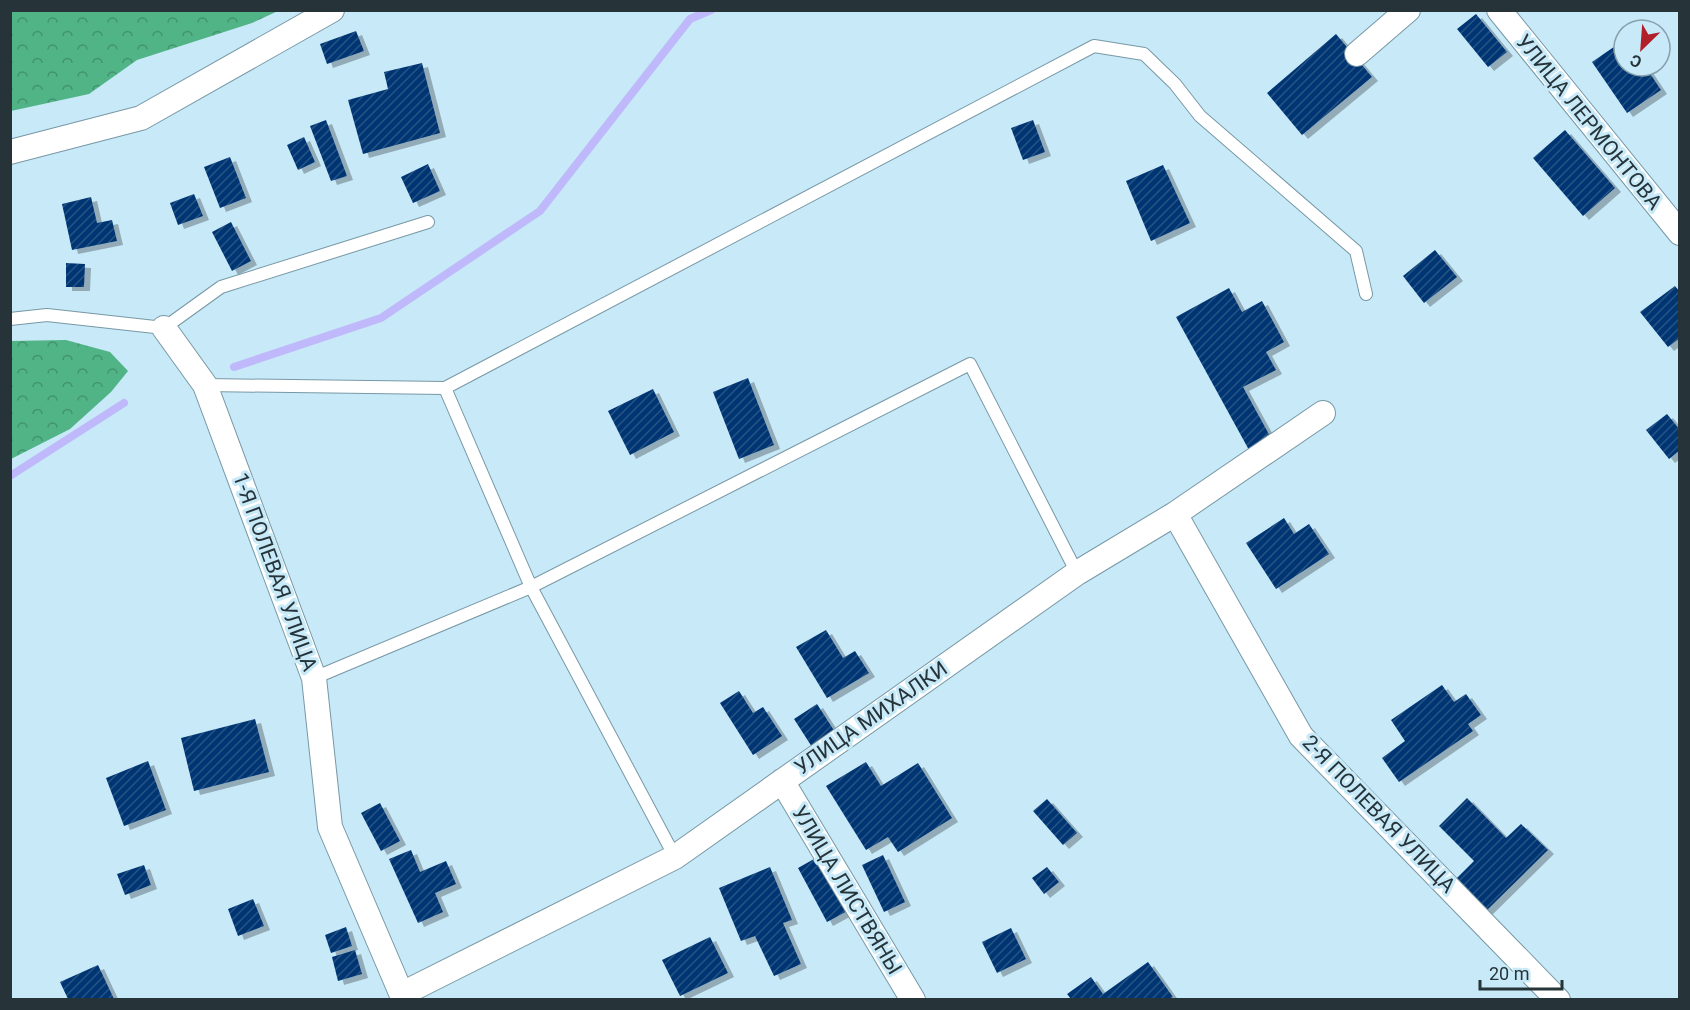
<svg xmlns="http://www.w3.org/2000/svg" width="1690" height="1010" viewBox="0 0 1690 1010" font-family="Roboto,sans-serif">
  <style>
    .forest { fill: url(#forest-crowns) }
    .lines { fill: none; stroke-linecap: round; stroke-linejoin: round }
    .stream { stroke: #bfb9fb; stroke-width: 8 }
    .building { fill: url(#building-hatch); filter: url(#shadow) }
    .service-casing { stroke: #7898a5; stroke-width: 14 }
    .minor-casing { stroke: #7898a5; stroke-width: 26 }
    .service { stroke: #fff; stroke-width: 12 }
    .minor { stroke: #fff; stroke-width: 24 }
    .labels { text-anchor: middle; stroke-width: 6; stroke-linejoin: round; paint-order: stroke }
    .street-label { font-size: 21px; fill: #263439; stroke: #c7e9f8 }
  </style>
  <defs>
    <pattern id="forest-crowns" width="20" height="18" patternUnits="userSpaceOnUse" patternTransform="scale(1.5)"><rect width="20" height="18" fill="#50b486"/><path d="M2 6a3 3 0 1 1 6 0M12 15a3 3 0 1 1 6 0" fill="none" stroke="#42936f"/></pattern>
    <pattern id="building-hatch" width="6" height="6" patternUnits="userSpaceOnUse" patternTransform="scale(1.5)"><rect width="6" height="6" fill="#023673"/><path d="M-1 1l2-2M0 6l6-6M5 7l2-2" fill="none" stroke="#285283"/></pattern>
    <filter id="shadow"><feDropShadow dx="6" dy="4" stdDeviation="0" flood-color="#0004"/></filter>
  </defs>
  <rect width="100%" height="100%" fill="#c7e9f8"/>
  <path class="forest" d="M10,11L11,10L278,11L252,23L137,60L89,94L11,111Z
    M66,340L110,352L128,371L111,392L70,429L11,459V341Z"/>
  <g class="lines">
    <path class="stream" d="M234,367L381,318L540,211L690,19L711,10
      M10,476L124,403"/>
  </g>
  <path class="building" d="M1476,14L1507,52L1488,67L1457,29Z
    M356,31L364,51L327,64L320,44Z
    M1336,34L1372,77L1302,135L1267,93Z
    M1624,40V66H1645L1661,90L1627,113L1592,62Z
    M422,63L440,133L363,154L348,100L388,89L384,72Z
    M326,120L347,176L331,181L310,126Z
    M1033,120L1045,152L1023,160L1011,128Z
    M1565,130L1615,188L1583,216L1533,158Z
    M304,137L315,162L298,170L287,145Z
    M230,157L246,198L220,208L204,167Z
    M428,164L440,191L413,203L401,177Z
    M1163,165L1190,223L1151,241L1126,181Z
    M194,194L203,216L178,225L170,203Z
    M91,197L97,223L112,220L117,241L72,250L62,204Z
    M231,222L251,261L232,271L212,232Z
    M1435,250L1457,277L1424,303L1403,276Z
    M66,263L85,264L84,287H66Z
    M1675,286L1680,292V338L1668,347L1640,312Z
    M1229,288L1242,312L1262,301L1284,342L1266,352L1276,370L1243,387L1271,438L1249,450L1176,317Z
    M748,378L774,445L739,459L713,392Z
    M653,389L674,432L630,455L608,411Z
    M1667,414L1680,430V450L1669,459L1646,430Z
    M1284,518L1294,534L1309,524L1329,554L1276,589L1246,543Z
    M826,630L843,658L855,651L869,673L827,698L796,647Z
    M1442,685L1454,702L1466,694L1481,715L1468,724L1473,731L1399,782L1382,758L1405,741L1391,720Z
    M739,691L753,713L763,707L782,736L753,755L720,703Z
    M817,704L835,732L812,747L794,719Z
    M255,719L269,772L194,791L181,738Z
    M148,761L166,810L124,826L106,778Z
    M866,762L881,786L918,763L952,818L898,852L888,837L866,850L826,786Z
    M1467,798L1506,838L1521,824L1548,850L1484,913L1453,882L1474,861L1439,826Z
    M1047,799L1077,833L1063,845L1033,811Z
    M380,803L400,841L381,851L361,813Z
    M411,850L420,872L446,861L456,884L435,893L443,912L418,923L389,859Z
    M821,855L851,909L827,922L798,868Z
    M883,855L905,902L884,912L862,865Z
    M144,865L151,885L125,895L117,874Z
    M770,867L792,920L783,923L801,964L774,976L755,936L741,941L719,888Z
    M1047,867L1059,882L1044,894L1032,878Z
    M253,899L264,926L238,936L228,909Z
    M346,927L352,946L331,953L325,935Z
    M1011,928L1026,959L997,973L982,942Z
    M710,937L728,973L680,996L662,960Z
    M355,950L362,974L338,981L332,957Z
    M1148,962L1173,997L1169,999H1071L1067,994L1091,977L1103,994Z
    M98,965L114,999H68L60,982Z"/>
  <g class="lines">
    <g class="service-casing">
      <path id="service" d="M10,319L47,315L164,328L221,287L428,222
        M205,385L445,388L1094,46L1144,54L1175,84L1200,116L1356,251L1366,294
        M445,388L531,587L970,364L1077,573
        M314,678L531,587L675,857"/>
    </g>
    <g class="minor-casing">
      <path id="minor" d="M1499,10L1680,233
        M1357,54L1408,10
        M10,152L141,118L332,10
        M164,328L205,385L314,678L330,827L404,1000
        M1175,514L1301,736L1558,1000
        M782,781L913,1000
        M402,994L675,857L1077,573L1175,514L1323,413"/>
    </g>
    <use href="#service" class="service"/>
    <use href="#minor" class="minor"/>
  </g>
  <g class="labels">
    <g class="street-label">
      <text transform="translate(1589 122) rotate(51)" y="7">УЛИЦА ЛЕРМОНТОВА</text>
      <text transform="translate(275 572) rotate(70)" y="7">1-Я ПОЛЕВАЯ УЛИЦА</text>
      <text transform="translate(871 718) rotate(-35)" y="7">УЛИЦА МИХАЛКИ</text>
      <text transform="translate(1379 814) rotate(46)" y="7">2-Я ПОЛЕВАЯ УЛИЦА</text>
      <text transform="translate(847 890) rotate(59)" y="7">УЛИЦА ЛИСТВЯНЫ</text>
    </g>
  </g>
  <rect width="1690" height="1010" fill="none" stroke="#263439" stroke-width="24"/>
  <g transform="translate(1642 48) rotate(205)"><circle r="28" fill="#c7e9f8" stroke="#87a1ac" stroke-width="1.5"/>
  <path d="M0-4.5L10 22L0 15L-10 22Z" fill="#b11f2b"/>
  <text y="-9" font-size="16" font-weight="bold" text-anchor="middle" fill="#263439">С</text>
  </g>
  <path d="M1480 980v9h82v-9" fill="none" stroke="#263439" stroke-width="3"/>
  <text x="1489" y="980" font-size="18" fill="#263439" stroke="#c7e9f8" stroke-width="4.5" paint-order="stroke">20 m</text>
</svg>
